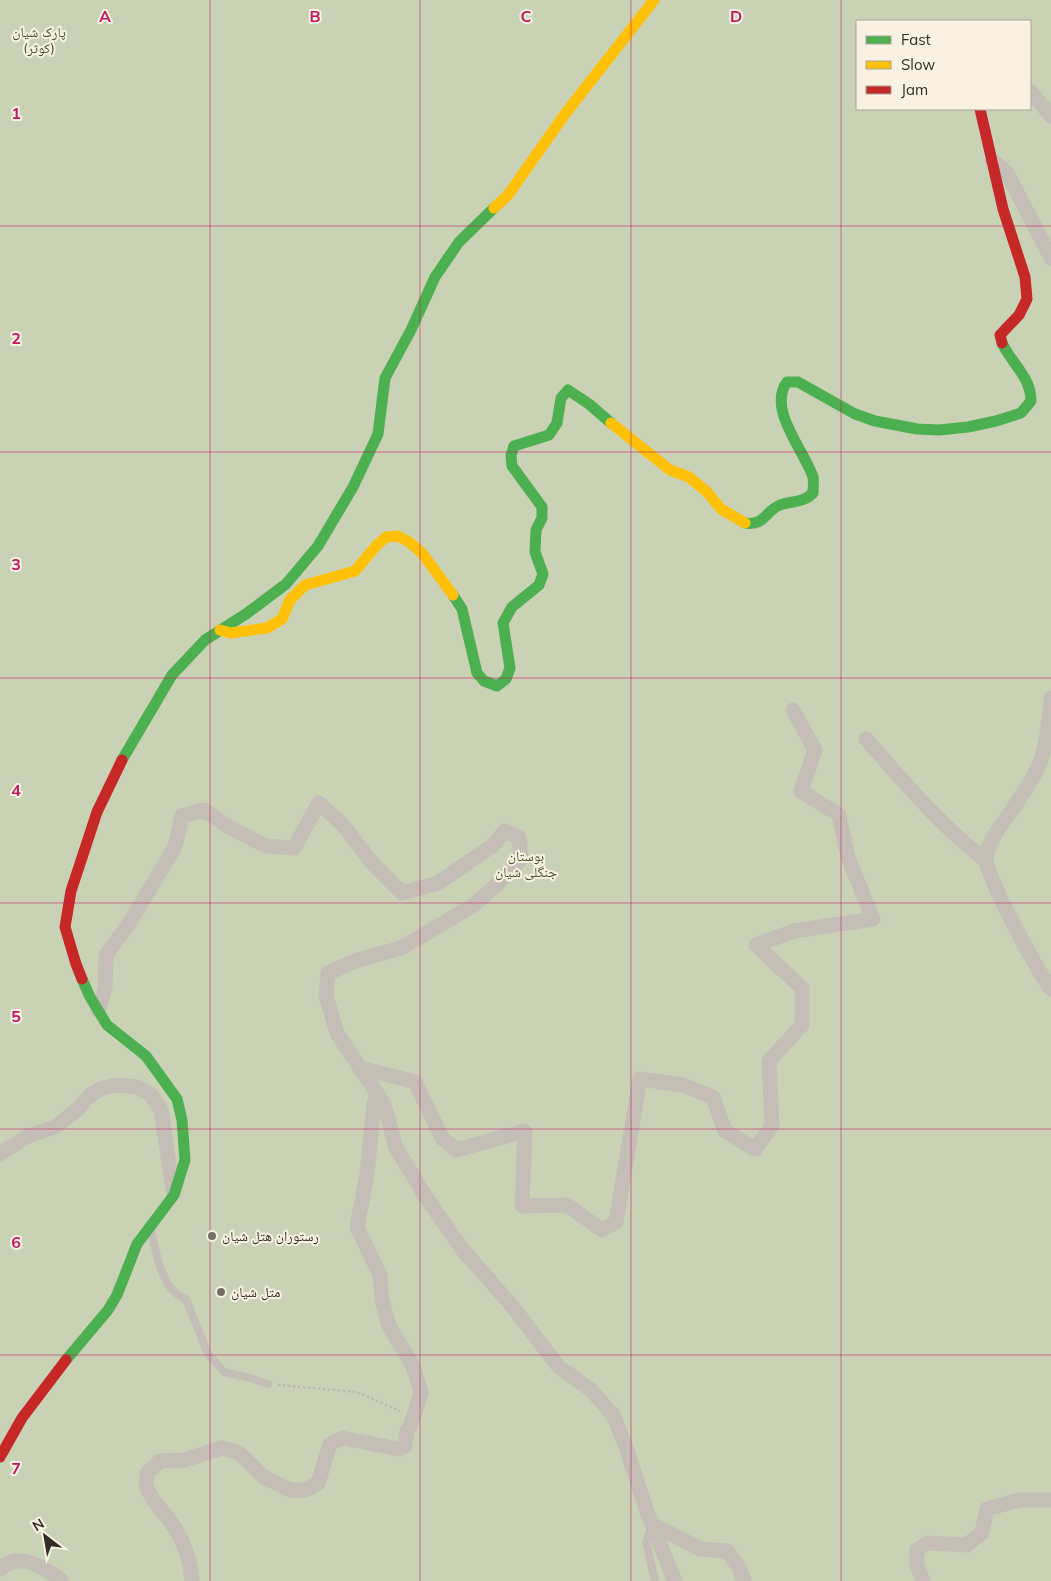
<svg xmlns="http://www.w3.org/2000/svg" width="1051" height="1581" viewBox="0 0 1051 1581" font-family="Mulish,'Noto Naskh Arabic',sans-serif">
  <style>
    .green { fill: #cad2b6; fill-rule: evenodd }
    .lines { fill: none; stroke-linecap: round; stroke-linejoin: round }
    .path { stroke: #bdb7af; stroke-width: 2.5; stroke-dasharray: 2.5 2.5; stroke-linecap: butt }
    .lane { stroke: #c4beb7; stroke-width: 8 }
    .street { stroke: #c4beb7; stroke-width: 15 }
    .fast { stroke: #4caf50; stroke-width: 11 }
    .slow { stroke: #ffc107; stroke-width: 11 }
    .jam { stroke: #c62828; stroke-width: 11 }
    .grid { fill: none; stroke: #c2185b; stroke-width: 1; stroke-opacity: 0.55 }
    .poi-dot { fill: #746d65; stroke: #f9f2e3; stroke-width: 2 }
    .labels { text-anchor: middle; stroke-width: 4; stroke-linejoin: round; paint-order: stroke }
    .park-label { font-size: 14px; fill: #3f5328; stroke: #f9f2e3 }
    .poi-label { font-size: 14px; fill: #342c25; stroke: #f9f2e3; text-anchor: start }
    .grid-label { font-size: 16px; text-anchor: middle; font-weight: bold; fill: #c2185b; stroke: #f9f2e3; stroke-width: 4; stroke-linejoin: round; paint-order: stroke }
  </style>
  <rect width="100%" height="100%" fill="#ece7dd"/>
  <path class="green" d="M0,0H1051V1581H0ZM857,21H1030V109H857Z"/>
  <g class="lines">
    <path class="path" d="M278,1385L357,1392L400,1411"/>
    <path class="lane" d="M151,1231C157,1254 161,1291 186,1299L208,1354L224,1372L250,1378L268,1384
      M652,1525L646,1542L655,1581"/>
    <path class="street" d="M1030,91L1051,116
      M992,160L1007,173L1051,258
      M1051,698C1049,719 1047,746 1039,765C1034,776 1027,788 1020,798C1008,818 991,833 986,857C983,872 1039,973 1051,989
      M866,739C904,782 940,825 985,860
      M98,1010L105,989L106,955L130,922L175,847L182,816L204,810L229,827L266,846L294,848L319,803L343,825L373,864L402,893L438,883L492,846L505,831L519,838L521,859L505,877L474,905L401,948L358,960L328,973L326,996L337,1033L384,1104L396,1148L426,1197L462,1249L512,1306L558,1366L591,1390L613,1415L625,1444L646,1509L675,1581
      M361,1068L415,1082L442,1138L456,1150L525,1131L522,1206L567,1205L602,1230L616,1222L640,1079L683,1085L713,1097L725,1131L755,1149L772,1126L769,1061L802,1025V988L756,945L794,931L873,919L848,857L839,815L801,791L815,750L793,710
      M0,1154L28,1136L55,1127L78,1109L89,1096L102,1088L118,1085L137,1087L151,1095L161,1110L173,1190
      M652,1524L700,1549L727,1551L740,1569L744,1581
      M0,1569C18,1550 46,1568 62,1581
      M192,1581C191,1564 185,1544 176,1530C168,1516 149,1499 146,1484C146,1481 147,1476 147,1473L160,1461L184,1460L222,1448L239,1453L264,1477L290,1490H306L318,1483L330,1444L342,1438L399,1449L405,1446L407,1430L410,1427L421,1393L418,1382L412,1364L389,1326L382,1300L380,1275L357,1227L367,1174L374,1103L377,1093
      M923,1581L917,1565V1550L928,1543L967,1545L982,1532L987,1509L1019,1500H1051"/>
    <path class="fast" d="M745,523C765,526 765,511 780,505C793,500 802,504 813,493C813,488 814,482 813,477C804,450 767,409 787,382H798L855,414L875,421L917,429L939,430L968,427L996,421L1021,413L1031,401C1031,377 1012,364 1002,343
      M453,595L462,609L477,673L484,681L497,686L506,679L510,668L503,623L512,607L539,585L543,574L535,552L536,530L542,518V507L512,466L511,455L514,446L549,435L557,423L561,398L568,390L589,404L611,423
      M122,760L172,675L205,640L246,614L286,584L318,546L353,487L378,434L385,378L411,330L435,277L459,242L494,208
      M66,1360L108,1310L117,1295L137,1244L174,1195L185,1160L182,1120L177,1099L146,1056L107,1025L90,997L82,979"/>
    <path class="slow" d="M494,208L508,195L565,114L654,0
      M611,423L670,470L689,477L707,492L721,509L745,523
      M220,630L231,633L267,628L282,619L290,600L305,585L355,571L376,546L386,537L398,536L409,542L422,553L453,595"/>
    <path class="jam" d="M980,109L1003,209L1025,277L1027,299L1019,315L1000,335L1002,343
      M82,979L76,964L65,927L71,891L97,812L122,760
      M0,1457L22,1418L66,1360"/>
  </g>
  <path class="grid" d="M210,0V1581M420,0V1581M631,0V1581M841,0V1581M0,226H1051M0,452H1051M0,678H1051M0,903H1051M0,1129H1051M0,1355H1051"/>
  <g class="poi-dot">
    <circle cx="212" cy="1236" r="5"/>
    <circle cx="221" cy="1292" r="5"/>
  </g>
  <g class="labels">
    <g class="park-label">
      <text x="39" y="37">پارک شیان<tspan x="39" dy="16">(کوثر)</tspan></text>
      <text x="526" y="861">بوستان<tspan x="526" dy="16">جنگلی شیان</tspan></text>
    </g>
    <g class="poi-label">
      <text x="222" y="1241">رستوران هتل شیان</text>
      <text x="231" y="1297">متل شیان</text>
    </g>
  </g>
  <g class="grid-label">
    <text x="105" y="22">A</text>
    <text x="315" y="22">B</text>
    <text x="526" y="22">C</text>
    <text x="736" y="22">D</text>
    <text x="16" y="119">1</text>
    <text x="16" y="344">2</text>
    <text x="16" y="570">3</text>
    <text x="16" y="796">4</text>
    <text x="16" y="1022">5</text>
    <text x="16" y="1248">6</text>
    <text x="16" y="1474">7</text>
  </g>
  <rect x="856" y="20" width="175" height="90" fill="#f9f2e3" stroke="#aaa397"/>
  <rect x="866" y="36" width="25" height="8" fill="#4caf50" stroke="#aaa397"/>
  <text x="901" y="45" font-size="15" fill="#342c25">Fast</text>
  <rect x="866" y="61" width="25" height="8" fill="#ffc107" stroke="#aaa397"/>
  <text x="901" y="70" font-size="15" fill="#342c25">Slow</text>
  <rect x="866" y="86" width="25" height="8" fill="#c62828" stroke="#aaa397"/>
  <text x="901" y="95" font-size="15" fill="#342c25">Jam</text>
  <g transform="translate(45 1536) rotate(329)" stroke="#f9f2e3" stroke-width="4" paint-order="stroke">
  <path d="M0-4L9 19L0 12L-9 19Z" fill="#342c25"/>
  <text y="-8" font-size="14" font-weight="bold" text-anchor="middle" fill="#342c25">N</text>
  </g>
</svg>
